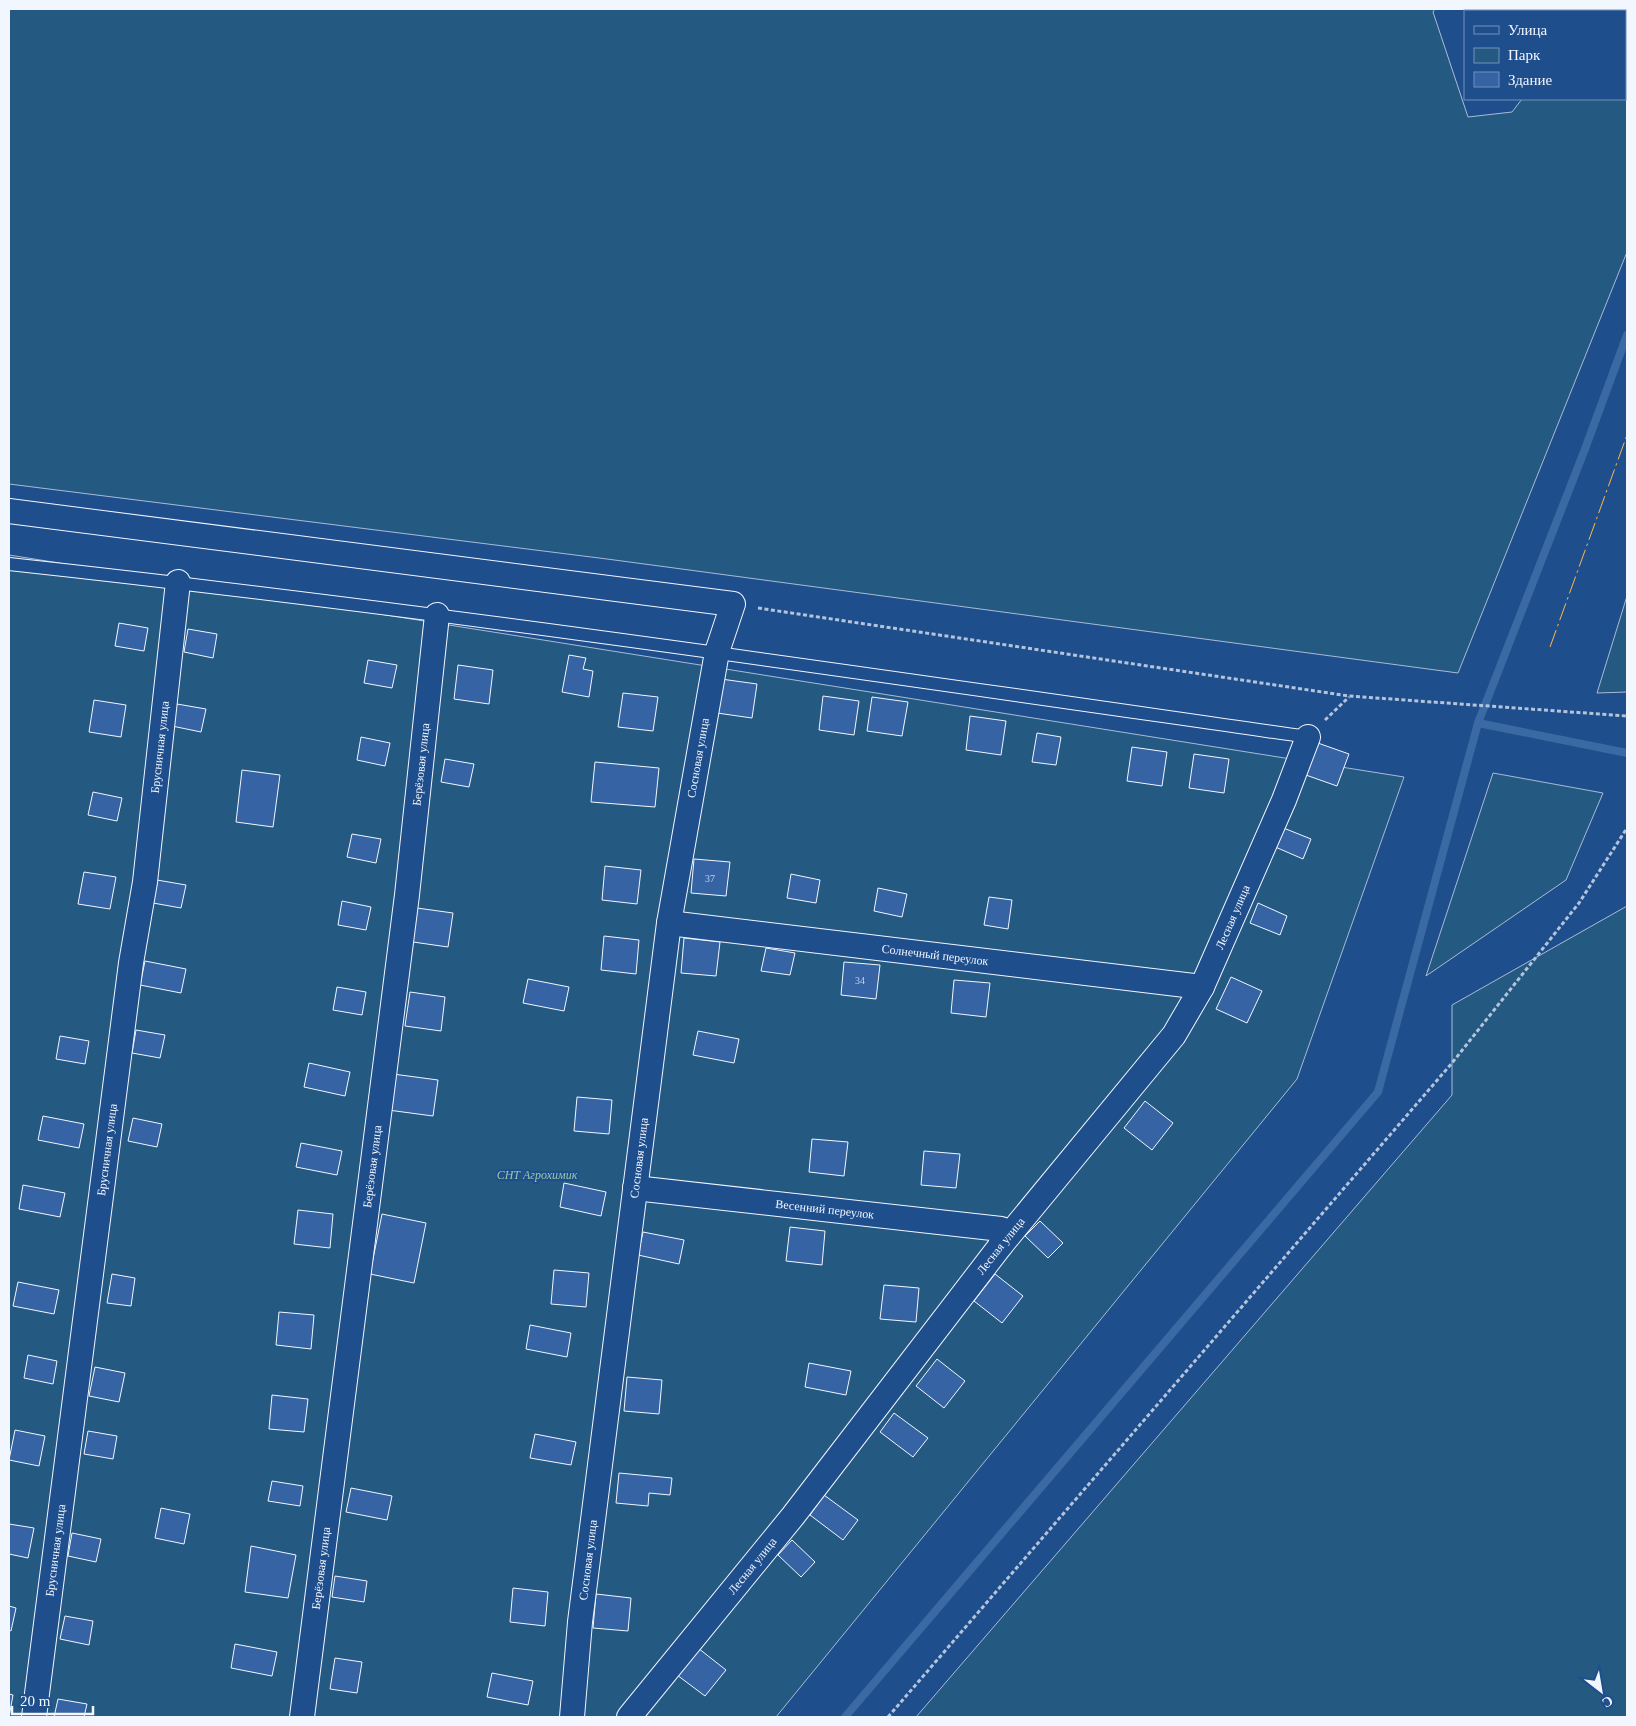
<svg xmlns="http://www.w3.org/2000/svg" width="1636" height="1726" font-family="Georgia,serif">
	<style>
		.green { fill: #245a82; stroke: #a8bbd7 }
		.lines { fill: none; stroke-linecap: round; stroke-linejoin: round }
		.stream { stroke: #3b69a3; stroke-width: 8 }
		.building { fill: #3563a3; stroke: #f2f6ff }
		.lane-casing { stroke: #f2f6ff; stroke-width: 14 }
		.street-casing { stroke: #f2f6ff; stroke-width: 26 }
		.path { stroke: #b3c4dc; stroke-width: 3; stroke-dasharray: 4 2.5; stroke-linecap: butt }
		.lane { stroke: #1f4e8c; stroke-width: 12 }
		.street { stroke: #1f4e8c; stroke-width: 24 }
		.power { stroke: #ffb74d; stroke-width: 1; stroke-dasharray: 18 4 2.5 4; stroke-linecap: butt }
		.labels { text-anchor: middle; stroke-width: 4; stroke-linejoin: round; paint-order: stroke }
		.number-label { font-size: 10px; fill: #c3d1e8 }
		.street-label { font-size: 12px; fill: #f2f6ff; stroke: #1f4e8c }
		.park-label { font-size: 12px; font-style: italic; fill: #97c8a6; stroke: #1f4e8c }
	</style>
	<rect width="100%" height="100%" fill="#1f4e8c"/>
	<g class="green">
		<path d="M 9,9 L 1435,9 L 1433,12 L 1468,117 L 1512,112 L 1522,99 L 1625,99 L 1625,11 L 1622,11 L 1627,9 L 1627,252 L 1458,673 L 607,559 L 9,484 Z"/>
		<path d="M 9,555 L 1404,777 L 1297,1079 L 776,1717 L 9,1717 Z"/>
		<path d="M 1627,596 L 1627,692 L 1597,693 Z"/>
		<path d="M 1493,773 L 1603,793 L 1566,880 L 1426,976 Z"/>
		<path d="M 1627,906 L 1627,1717 L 916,1717 L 1452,1095 L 1452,1005 Z"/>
	</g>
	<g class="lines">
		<g class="stream">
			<path d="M 1478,723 L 1627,753"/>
			<path d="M 845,1717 L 1378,1092 L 1478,723 L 1585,449 L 1627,335"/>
		</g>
	</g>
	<g class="building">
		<path d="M 119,623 L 148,628 L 144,651 L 115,646 Z"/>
		<path d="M 188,629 L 217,634 L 213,658 L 184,652 Z"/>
		<path d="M 569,655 L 586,658 L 583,669 L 593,671 L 589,697 L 562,692 Z"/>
		<path d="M 368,660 L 397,665 L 392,688 L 364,683 Z"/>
		<path d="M 458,665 L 493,670 L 489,704 L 454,699 Z"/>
		<path d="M 721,679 L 757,684 L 752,718 L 717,713 Z"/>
		<path d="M 623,693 L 658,697 L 653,731 L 618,727 Z"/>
		<path d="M 823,696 L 859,701 L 854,735 L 819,730 Z"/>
		<path d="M 872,697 L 908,702 L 902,736 L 867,731 Z"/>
		<path d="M 94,700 L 126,705 L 121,737 L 89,732 Z"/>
		<path d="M 177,704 L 206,709 L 201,732 L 172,726 Z"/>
		<path d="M 970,716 L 1006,721 L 1001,755 L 966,750 Z"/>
		<path d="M 1037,733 L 1061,737 L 1056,765 L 1032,762 Z"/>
		<path d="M 361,737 L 390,743 L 385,766 L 357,760 Z"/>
		<path d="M 1315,742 L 1349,754 L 1337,786 L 1303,774 Z"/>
		<path d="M 1132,747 L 1167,752 L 1162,786 L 1127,781 Z"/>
		<path d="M 1194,754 L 1229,759 L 1224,793 L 1189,788 Z"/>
		<path d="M 445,759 L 474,764 L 469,787 L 441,782 Z"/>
		<path d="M 595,762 L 659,768 L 655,807 L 591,802 Z"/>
		<path d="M 242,770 L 280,775 L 273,827 L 236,822 Z"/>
		<path d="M 93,792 L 122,798 L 117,821 L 88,815 Z"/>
		<path d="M 1281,827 L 1311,839 L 1303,859 L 1273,846 Z"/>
		<path d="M 352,834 L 381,839 L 376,863 L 347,857 Z"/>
		<path d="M 694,859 L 730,862 L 726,896 L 691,893 Z"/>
		<path d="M 605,866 L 641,870 L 637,904 L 602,900 Z"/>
		<path d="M 84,872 L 116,877 L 110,909 L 78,904 Z"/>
		<path d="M 791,874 L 820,880 L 816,903 L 787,898 Z"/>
		<path d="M 157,880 L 186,885 L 181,908 L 153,903 Z"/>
		<path d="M 878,888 L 907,894 L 902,917 L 874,911 Z"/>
		<path d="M 989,897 L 1012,900 L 1008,929 L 984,925 Z"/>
		<path d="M 342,901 L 371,907 L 366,930 L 338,925 Z"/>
		<path d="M 1258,903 L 1287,916 L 1280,935 L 1250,923 Z"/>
		<path d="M 417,908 L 453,913 L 448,947 L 413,942 Z"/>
		<path d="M 604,936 L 639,940 L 636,974 L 601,970 Z"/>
		<path d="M 684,938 L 720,942 L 716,976 L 681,973 Z"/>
		<path d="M 766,948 L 795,953 L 790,975 L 761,971 Z"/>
		<path d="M 145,961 L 186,969 L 181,993 L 140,985 Z"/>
		<path d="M 844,962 L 880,965 L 876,999 L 841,995 Z"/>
		<path d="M 1231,977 L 1262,991 L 1247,1023 L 1216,1009 Z"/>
		<path d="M 528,979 L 569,987 L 564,1011 L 523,1003 Z"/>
		<path d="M 954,980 L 990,983 L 986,1017 L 951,1013 Z"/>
		<path d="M 337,987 L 366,992 L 362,1015 L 333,1010 Z"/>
		<path d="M 410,992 L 445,997 L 441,1031 L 405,1026 Z"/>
		<path d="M 136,1030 L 165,1035 L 160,1058 L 132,1053 Z"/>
		<path d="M 698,1031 L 739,1039 L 734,1063 L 693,1055 Z"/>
		<path d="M 60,1036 L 89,1041 L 85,1064 L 56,1059 Z"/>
		<path d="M 309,1063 L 350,1072 L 345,1096 L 304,1087 Z"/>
		<path d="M 393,1074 L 438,1080 L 433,1116 L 388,1110 Z"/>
		<path d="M 577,1097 L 612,1100 L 609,1134 L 574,1131 Z"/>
		<path d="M 1145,1101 L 1173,1123 L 1152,1150 L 1124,1128 Z"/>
		<path d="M 43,1116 L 84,1124 L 79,1148 L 38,1140 Z"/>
		<path d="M 133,1118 L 162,1124 L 157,1147 L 128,1141 Z"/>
		<path d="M 812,1139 L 848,1142 L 844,1176 L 809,1172 Z"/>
		<path d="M 301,1143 L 342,1151 L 337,1175 L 296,1167 Z"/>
		<path d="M 924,1151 L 960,1154 L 956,1188 L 921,1185 Z"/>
		<path d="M 564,1183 L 606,1192 L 601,1216 L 560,1207 Z"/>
		<path d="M 23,1185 L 65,1193 L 60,1217 L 19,1209 Z"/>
		<path d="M 298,1210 L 333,1214 L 330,1248 L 294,1244 Z"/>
		<path d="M 382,1214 L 426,1223 L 414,1283 L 370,1274 Z"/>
		<path d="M 1040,1221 L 1063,1243 L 1048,1258 L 1025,1236 Z"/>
		<path d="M 790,1227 L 825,1231 L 822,1265 L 786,1261 Z"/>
		<path d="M 643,1232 L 684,1240 L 679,1264 L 638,1255 Z"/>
		<path d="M 554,1270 L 589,1273 L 586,1307 L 551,1304 Z"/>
		<path d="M 112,1274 L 135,1278 L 131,1306 L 107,1303 Z"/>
		<path d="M 995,1274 L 1023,1296 L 1002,1323 L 974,1301 Z"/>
		<path d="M 18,1282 L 59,1290 L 54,1314 L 13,1306 Z"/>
		<path d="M 884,1285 L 919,1288 L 916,1322 L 880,1319 Z"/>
		<path d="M 279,1312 L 314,1315 L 311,1349 L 276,1345 Z"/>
		<path d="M 530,1325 L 571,1333 L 567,1357 L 526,1349 Z"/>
		<path d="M 28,1355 L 57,1361 L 53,1384 L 24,1378 Z"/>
		<path d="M 937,1359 L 965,1381 L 944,1408 L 916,1386 Z"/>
		<path d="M 809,1363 L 851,1371 L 846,1395 L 805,1387 Z"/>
		<path d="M 95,1367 L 125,1373 L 119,1402 L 89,1396 Z"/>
		<path d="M 627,1377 L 662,1380 L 659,1414 L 624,1411 Z"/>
		<path d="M 272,1395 L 308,1399 L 304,1432 L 269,1429 Z"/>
		<path d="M 894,1413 L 928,1438 L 913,1457 L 880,1432 Z"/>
		<path d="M 15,1430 L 45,1436 L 39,1466 L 9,1460 Z"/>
		<path d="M 88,1431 L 117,1436 L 113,1459 L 84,1454 Z"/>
		<path d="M 535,1434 L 576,1442 L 571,1465 L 530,1458 Z"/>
		<path d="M 619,1473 L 672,1478 L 670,1495 L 649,1493 L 648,1506 L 616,1503 Z"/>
		<path d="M 272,1481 L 303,1486 L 300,1506 L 268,1501 Z"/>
		<path d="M 351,1488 L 392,1496 L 387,1520 L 346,1512 Z"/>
		<path d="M 824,1495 L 858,1520 L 843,1540 L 810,1515 Z"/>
		<path d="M 161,1508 L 190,1514 L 184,1544 L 155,1538 Z"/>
		<path d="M 9,1524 L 34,1528 L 28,1558 L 9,1554 Z"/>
		<path d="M 72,1533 L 101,1539 L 96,1562 L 68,1556 Z"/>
		<path d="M 792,1540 L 815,1562 L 801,1577 L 778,1555 Z"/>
		<path d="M 251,1546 L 296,1555 L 288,1598 L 245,1592 Z"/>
		<path d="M 335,1576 L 367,1581 L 364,1602 L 332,1597 Z"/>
		<path d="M 513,1588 L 548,1592 L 545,1626 L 510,1622 Z"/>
		<path d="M 596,1594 L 631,1598 L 628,1631 L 593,1628 Z"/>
		<path d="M 9,1606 L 16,1608 L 11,1631 L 9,1630 Z"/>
		<path d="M 65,1616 L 93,1621 L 89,1645 L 60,1639 Z"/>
		<path d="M 235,1644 L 277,1652 L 272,1676 L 231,1668 Z"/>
		<path d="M 698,1648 L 726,1670 L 705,1696 L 677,1675 Z"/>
		<path d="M 335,1658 L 362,1662 L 357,1693 L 330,1689 Z"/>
		<path d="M 492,1673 L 533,1681 L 528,1705 L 487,1697 Z"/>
		<path d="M 9,1694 L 13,1695 L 9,1717 Z"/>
		<path d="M 58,1699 L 87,1704 L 84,1717 L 54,1717 Z"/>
	</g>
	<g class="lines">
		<g class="lane-casing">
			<path id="lane" d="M 9,564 C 443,611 875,675 1308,737"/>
		</g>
		<g class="street-casing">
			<g id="street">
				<path d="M 9,511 L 733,604 L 717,652 L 669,923 L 580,1622 L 572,1717"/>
				<path id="s1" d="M 669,923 L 1202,987"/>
				<path id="s2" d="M 635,1188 L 1001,1229 L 1001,1245"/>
				<path id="s3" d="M 34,1717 L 131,963 L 145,882 L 178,582"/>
				<path id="s4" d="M 302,1717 L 407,895 L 437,615"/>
				<path id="s5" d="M 629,1717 L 793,1516 L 1001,1245 L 1174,1035 L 1202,987 L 1284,800 L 1308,737"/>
			</g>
		</g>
		<g class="path">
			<path d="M 758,608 L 1349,696 L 1627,716"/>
			<path d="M 1325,720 L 1349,697"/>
			<path d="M 888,1717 L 1452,1063 L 1579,903 L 1627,828"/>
		</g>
		<use href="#lane" class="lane"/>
		<use href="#street" class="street"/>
		<path class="power" d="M 1550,647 L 1627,435"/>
	</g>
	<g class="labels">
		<g class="number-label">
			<text x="710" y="882">37</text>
			<text x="860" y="984">34</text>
		</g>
		<g class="street-label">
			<text dy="4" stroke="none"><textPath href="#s3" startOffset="978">Брусничная улица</textPath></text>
			<text transform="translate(698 758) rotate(-80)" y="4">Сосновая улица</text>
			<text dy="4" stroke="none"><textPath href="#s4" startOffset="960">Берёзовая улица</textPath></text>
			<text dy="4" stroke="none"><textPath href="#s5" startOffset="1005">Лесная улица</textPath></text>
			<text dy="4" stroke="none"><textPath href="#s1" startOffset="268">Солнечный переулок</textPath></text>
			<text dy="4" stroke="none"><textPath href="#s3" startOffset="572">Брусничная улица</textPath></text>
			<text transform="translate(639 1158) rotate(-83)" y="4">Сосновая улица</text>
			<text dy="4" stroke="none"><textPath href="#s4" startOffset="555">Берёзовая улица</textPath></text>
			<text dy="4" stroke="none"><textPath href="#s2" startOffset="191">Весенний переулок</textPath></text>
			<text dy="4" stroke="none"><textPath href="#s5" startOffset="600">Лесная улица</textPath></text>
			<text dy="4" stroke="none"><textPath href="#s3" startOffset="168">Брусничная улица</textPath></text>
			<text transform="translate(588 1560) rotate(-83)" y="4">Сосновая улица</text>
			<text dy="4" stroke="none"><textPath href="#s5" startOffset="195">Лесная улица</textPath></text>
			<text dy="4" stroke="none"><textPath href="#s4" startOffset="150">Берёзовая улица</textPath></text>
		</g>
		<g class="park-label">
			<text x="537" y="1179">СНТ Агрохимик</text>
		</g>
	</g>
	<rect width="1636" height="1726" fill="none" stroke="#f2f6ff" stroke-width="20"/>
	<rect x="1464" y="10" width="162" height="90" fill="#1f4e8c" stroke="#7391ba"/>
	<rect x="1474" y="26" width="25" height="8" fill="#1f4e8c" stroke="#7391ba"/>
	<text x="1508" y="35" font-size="15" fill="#f2f6ff">Улица</text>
	<rect x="1474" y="48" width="25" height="15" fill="#245a82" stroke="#7391ba"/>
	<text x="1508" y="60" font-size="15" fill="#f2f6ff">Парк</text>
	<rect x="1474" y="72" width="25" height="15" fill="#3563a3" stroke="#7391ba"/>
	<text x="1508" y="85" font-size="15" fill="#f2f6ff">Здание</text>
	<g transform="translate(1601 1691) rotate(149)" stroke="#1f4e8c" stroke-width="4" paint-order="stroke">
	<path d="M0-4L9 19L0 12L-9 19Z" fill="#f2f6ff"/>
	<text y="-8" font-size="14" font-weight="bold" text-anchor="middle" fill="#f2f6ff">С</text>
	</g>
	<path d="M12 1706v8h81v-8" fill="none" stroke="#f2f6ff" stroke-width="2.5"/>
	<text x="20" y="1706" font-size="15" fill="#f2f6ff" stroke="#1f4e8c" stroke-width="4" paint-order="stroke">20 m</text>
</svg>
